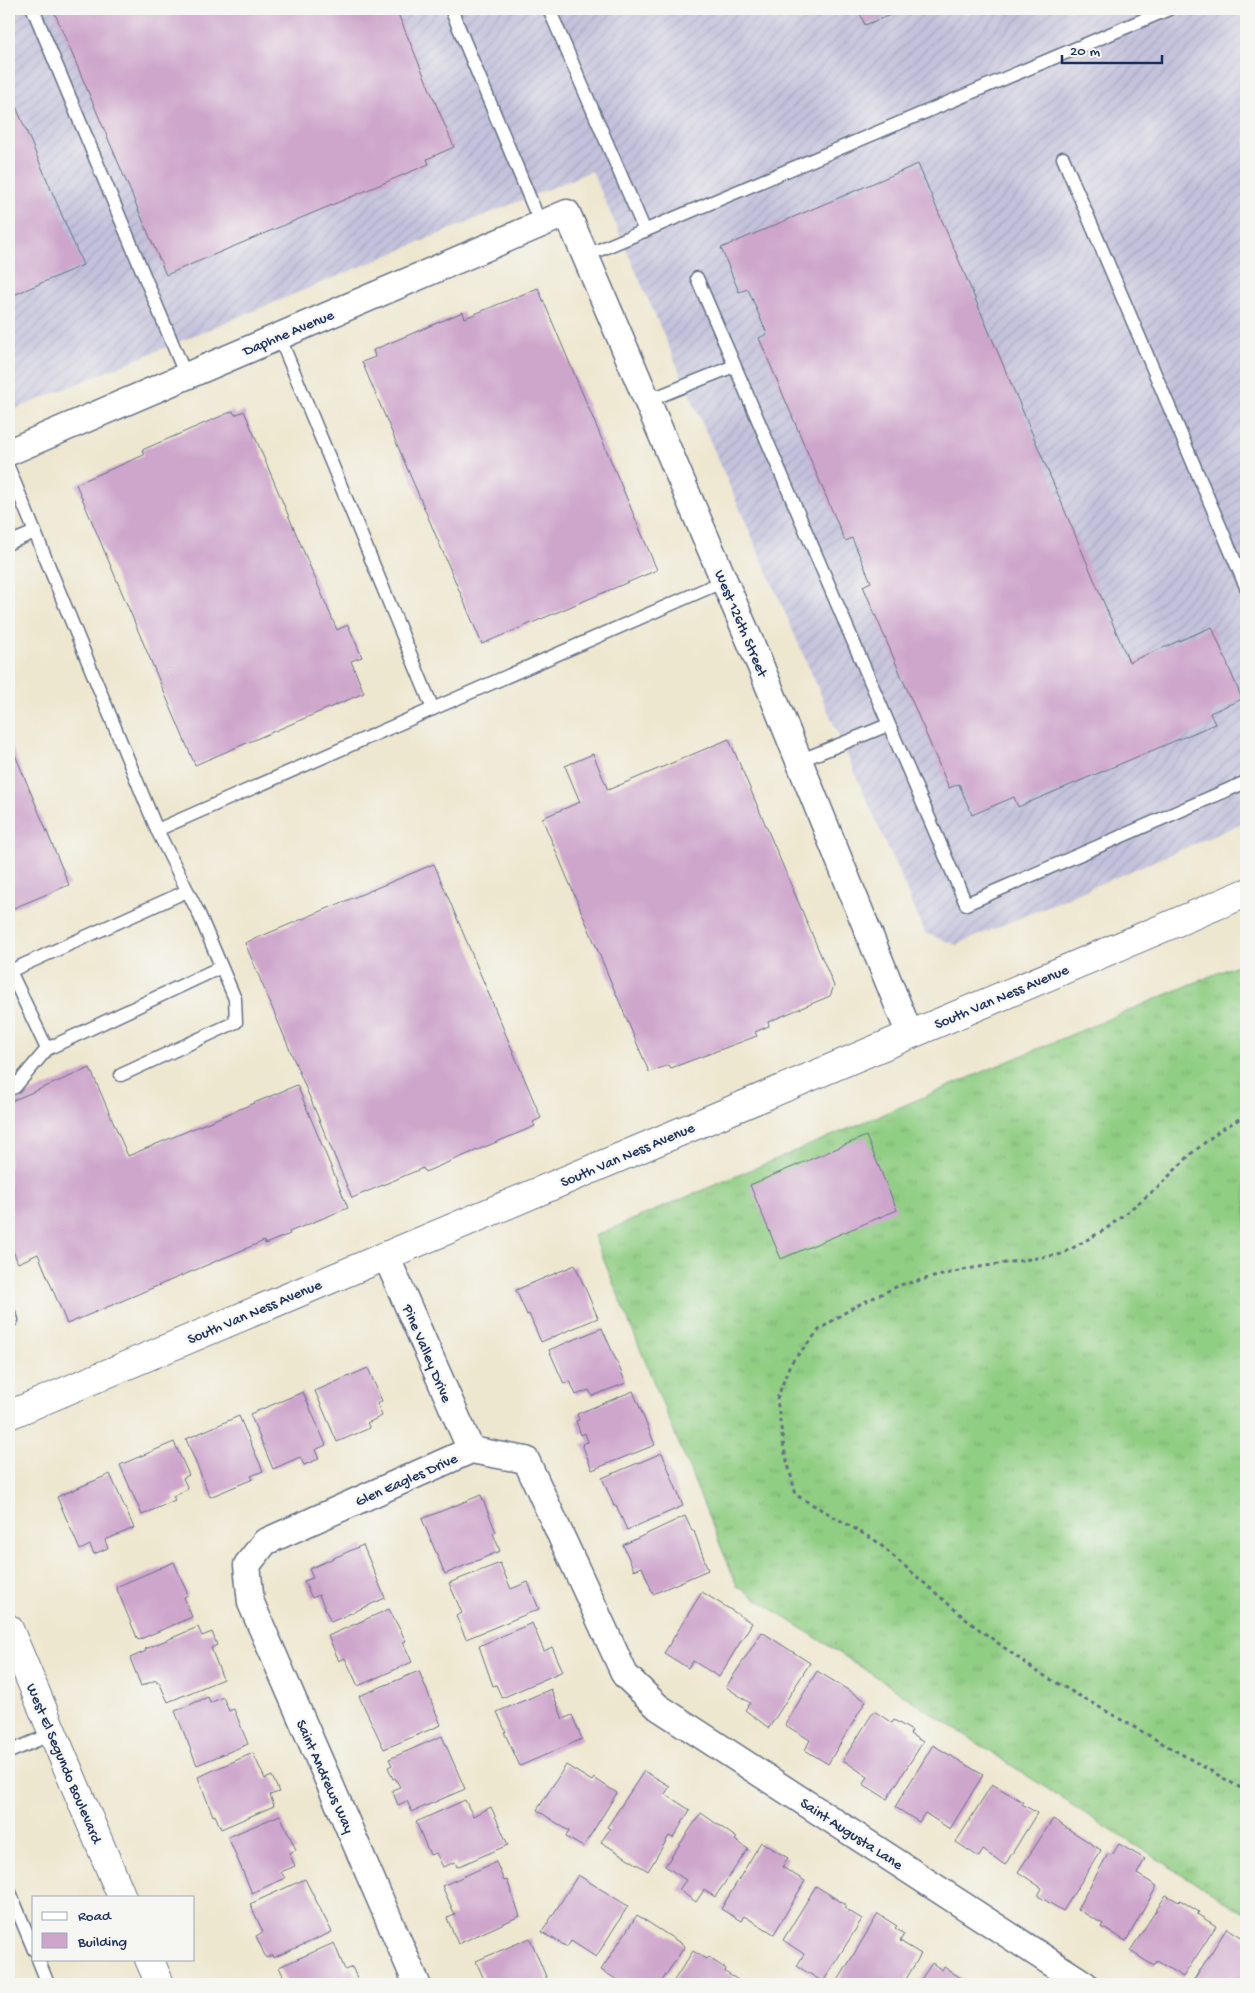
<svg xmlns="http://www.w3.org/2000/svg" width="1255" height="1993" font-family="'Gochi Hand',sans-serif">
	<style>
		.industrial { fill: url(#industrial-furrows) }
		.grass { fill: url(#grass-tufts); stroke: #567e70 }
		.building { fill: #cea6cc }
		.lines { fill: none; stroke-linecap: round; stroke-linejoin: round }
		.service-casing { stroke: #656f86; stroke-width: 15 }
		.minor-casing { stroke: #656f86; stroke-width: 29 }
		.secondary-casing { stroke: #656f86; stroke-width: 30 }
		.primary-casing { stroke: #656f86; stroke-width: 30 }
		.path { stroke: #656f86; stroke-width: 3; stroke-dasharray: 4 4; stroke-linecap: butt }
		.service { stroke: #fff; stroke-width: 12 }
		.minor { stroke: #fff; stroke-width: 26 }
		.secondary { stroke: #fff; stroke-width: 28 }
		.primary { stroke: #fff; stroke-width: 28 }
		.labels { text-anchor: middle; stroke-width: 4.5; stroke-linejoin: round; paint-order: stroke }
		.street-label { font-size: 15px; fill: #1b2f5e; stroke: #f6f6f2 }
	</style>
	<defs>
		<pattern id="industrial-furrows" width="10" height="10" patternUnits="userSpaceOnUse" patternTransform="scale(1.25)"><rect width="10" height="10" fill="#c3c1db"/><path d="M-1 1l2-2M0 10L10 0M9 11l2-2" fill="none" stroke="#a7a6be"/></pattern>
		<pattern id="grass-tufts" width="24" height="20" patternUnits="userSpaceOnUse" patternTransform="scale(1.25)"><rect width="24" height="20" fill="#90ce83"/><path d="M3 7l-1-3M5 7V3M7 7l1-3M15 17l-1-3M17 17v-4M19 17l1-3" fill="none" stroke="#7cb174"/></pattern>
	</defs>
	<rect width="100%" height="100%" fill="#f6f6f2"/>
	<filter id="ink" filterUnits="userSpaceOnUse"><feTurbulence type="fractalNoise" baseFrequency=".02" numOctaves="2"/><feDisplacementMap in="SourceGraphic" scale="10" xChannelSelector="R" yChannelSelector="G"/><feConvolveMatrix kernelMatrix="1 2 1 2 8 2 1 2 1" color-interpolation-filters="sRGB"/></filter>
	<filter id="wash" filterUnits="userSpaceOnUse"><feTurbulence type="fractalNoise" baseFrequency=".0096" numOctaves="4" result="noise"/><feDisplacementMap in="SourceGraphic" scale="20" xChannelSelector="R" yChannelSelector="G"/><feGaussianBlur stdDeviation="1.12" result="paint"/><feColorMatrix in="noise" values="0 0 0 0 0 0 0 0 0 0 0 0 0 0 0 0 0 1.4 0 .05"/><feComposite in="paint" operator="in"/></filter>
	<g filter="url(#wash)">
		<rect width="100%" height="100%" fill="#eee7cf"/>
		<path class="industrial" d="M 9,9 L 1246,9 L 1246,822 L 956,945 L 925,933 L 592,171 L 9,412 Z"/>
		<path class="grass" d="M 1246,961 L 1246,1914 L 1101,1824 L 737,1586 L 594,1236 Z"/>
		<g id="blocks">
			<g class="building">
				<path d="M 53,9 L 396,9 L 454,147 L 427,159 L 429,164 L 166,275 Z"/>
				<path d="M 858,9 L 905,9 L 865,25 Z"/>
				<path d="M 9,90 L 83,265 L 9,297 Z"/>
				<path d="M 918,164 L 1129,662 L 1212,627 L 1242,699 L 1210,713 L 1215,724 L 1018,807 L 1014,797 L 972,815 L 959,784 L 949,788 L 863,586 L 871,582 L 852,538 L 845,541 L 759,338 L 767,334 L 748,289 L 739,292 L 721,248 Z"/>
				<path d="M 538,288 L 657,570 L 482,644 L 362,362 L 375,357 L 373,350 L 463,312 L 465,318 Z"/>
				<path d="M 233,411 L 235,415 L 244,411 L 337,630 L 348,625 L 362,657 L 351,661 L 364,693 L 195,765 L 76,484 L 144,455 L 142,450 Z"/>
				<path d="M 729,739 L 834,986 L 830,996 L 768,1022 L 769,1026 L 755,1032 L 757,1036 L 671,1068 L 669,1065 L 649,1072 L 542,818 L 580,802 L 565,766 L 593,754 L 608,790 Z"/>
				<path d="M 9,740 L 69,885 L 9,910 Z"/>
				<path d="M 434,864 L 541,1118 L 533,1122 L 535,1126 L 425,1172 L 423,1168 L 352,1198 L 245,943 Z"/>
				<path d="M 90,1068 L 128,1156 L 297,1085 L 348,1208 L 289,1232 L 290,1234 L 265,1244 L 264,1241 L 67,1324 L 38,1254 L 18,1263 L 10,1244 L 9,1245 L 9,1102 Z"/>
				<path d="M 866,1136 L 897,1210 L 781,1259 L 750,1185 Z"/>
				<path d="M 575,1265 L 598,1318 L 541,1342 L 529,1314 L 527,1315 L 516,1290 Z"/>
				<path d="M 602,1328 L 626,1383 L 592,1396 L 589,1390 L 576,1395 L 570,1381 L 564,1384 L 549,1350 Z"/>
				<path d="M 368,1368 L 382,1401 L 377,1403 L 382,1416 L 367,1423 L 370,1428 L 337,1442 L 315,1391 Z"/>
				<path d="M 633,1391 L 655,1445 L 592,1470 L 582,1444 L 588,1442 L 585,1433 L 581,1435 L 576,1421 L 579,1420 L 577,1414 Z"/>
				<path d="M 303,1392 L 326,1445 L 315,1450 L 319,1459 L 304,1465 L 300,1457 L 273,1469 L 250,1414 Z"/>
				<path d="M 239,1416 L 263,1471 L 251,1476 L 253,1479 L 210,1497 L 186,1439 Z"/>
				<path d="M 174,1442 L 189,1475 L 183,1478 L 188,1489 L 173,1496 L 175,1500 L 142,1515 L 120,1465 Z"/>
				<path d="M 662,1453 L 683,1506 L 627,1530 L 616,1505 L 614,1506 L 602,1478 Z"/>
				<path d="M 110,1474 L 134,1528 L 105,1540 L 108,1548 L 94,1554 L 90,1545 L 80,1550 L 57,1497 Z"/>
				<path d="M 481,1495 L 496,1532 L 493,1533 L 500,1551 L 445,1574 L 422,1519 Z"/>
				<path d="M 685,1516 L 692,1531 L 694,1531 L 708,1570 L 653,1594 L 642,1567 L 634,1570 L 623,1545 Z"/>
				<path d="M 363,1545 L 385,1598 L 331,1622 L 319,1595 L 312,1598 L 304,1581 L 313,1578 L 309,1569 Z"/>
				<path d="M 174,1562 L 188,1595 L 184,1597 L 192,1617 L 138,1640 L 116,1587 Z"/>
				<path d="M 500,1563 L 511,1589 L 528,1582 L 539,1609 L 466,1639 L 456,1616 L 462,1613 L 449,1583 Z"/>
				<path d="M 702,1592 L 752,1623 L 719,1677 L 693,1661 L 688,1668 L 664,1653 Z"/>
				<path d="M 389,1609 L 406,1641 L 403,1642 L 412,1662 L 358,1686 L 345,1658 L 339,1661 L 328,1636 Z"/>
				<path d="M 532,1623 L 544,1651 L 552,1647 L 563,1671 L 502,1698 L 496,1685 L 493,1686 L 479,1646 Z"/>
				<path d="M 198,1627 L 202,1636 L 212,1632 L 217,1645 L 211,1648 L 223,1679 L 168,1702 L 159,1682 L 157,1683 L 156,1680 L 141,1686 L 130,1658 L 146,1651 L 145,1649 Z"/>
				<path d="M 762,1632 L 810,1663 L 769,1728 L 745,1710 L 750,1703 L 726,1687 Z"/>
				<path d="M 419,1671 L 441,1725 L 384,1749 L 359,1696 Z"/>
				<path d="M 817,1671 L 866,1701 L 828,1764 L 805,1750 L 810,1740 L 785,1725 Z"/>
				<path d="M 551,1689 L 563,1719 L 572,1715 L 582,1739 L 520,1766 L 504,1732 L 506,1732 L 497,1712 Z"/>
				<path d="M 208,1697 L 210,1703 L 223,1697 L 229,1711 L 234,1709 L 248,1744 L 197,1765 L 175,1711 Z"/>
				<path d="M 874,1711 L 892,1723 L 894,1720 L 912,1731 L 910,1734 L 923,1742 L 887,1799 L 863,1784 L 868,1777 L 843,1760 Z"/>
				<path d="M 442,1736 L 465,1789 L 412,1812 L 407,1801 L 398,1805 L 392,1790 L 400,1787 L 395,1778 L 393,1779 L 388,1767 L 392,1765 L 389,1759 Z"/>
				<path d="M 933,1745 L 983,1775 L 950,1829 L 925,1813 L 919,1822 L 895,1807 Z"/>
				<path d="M 253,1753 L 265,1779 L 272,1776 L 279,1792 L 270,1795 L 274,1806 L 221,1829 L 215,1815 L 213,1816 L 198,1777 Z"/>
				<path d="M 566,1765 L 592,1781 L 594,1778 L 617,1793 L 583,1847 L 566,1837 L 569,1831 L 537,1810 Z"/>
				<path d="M 644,1771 L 670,1786 L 665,1794 L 690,1810 L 673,1838 L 669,1836 L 648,1871 L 601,1842 L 610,1829 L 607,1827 Z"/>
				<path d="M 992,1784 L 1023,1802 L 1022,1804 L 1037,1813 L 1005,1865 L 983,1850 L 979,1857 L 956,1842 Z"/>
				<path d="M 465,1800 L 473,1816 L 491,1807 L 508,1845 L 457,1867 L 455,1862 L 443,1867 L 436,1853 L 430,1855 L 416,1822 Z"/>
				<path d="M 701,1813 L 737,1838 L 735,1840 L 748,1849 L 715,1897 L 704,1890 L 696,1902 L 679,1890 L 686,1880 L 665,1866 Z"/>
				<path d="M 280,1815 L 296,1850 L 289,1853 L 295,1866 L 281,1872 L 285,1878 L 252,1893 L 228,1837 Z"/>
				<path d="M 1053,1819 L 1101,1850 L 1063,1911 L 1038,1896 L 1042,1888 L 1018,1872 Z"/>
				<path d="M 761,1842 L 788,1858 L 782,1867 L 805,1881 L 774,1934 L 744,1916 L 741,1921 L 721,1909 Z"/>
				<path d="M 1119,1844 L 1145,1859 L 1137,1874 L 1157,1886 L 1126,1941 L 1101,1927 L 1103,1924 L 1077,1909 L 1108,1854 L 1112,1855 Z"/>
				<path d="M 496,1862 L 504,1881 L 507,1880 L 520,1916 L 458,1944 L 447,1918 L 455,1915 L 442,1886 Z"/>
				<path d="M 578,1875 L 628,1906 L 596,1957 L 571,1941 L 567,1947 L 542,1932 Z"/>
				<path d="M 305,1879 L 332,1932 L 273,1958 L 272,1955 L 266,1958 L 256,1936 L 263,1932 L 250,1904 Z"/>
				<path d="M 816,1886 L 846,1905 L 844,1908 L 862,1919 L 823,1982 L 797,1966 L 804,1954 L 783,1940 Z"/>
				<path d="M 1166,1895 L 1179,1902 L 1180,1900 L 1199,1912 L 1197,1914 L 1216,1926 L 1183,1977 L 1157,1961 L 1154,1966 L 1130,1951 Z"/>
				<path d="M 878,1914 L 897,1926 L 895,1928 L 904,1934 L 900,1941 L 921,1954 L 903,1984 L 836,1984 Z"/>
				<path d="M 637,1915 L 685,1946 L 660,1984 L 631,1984 L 628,1983 L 624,1984 L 601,1970 Z"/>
				<path d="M 1227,1928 L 1246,1940 L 1246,1984 L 1191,1984 Z"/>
				<path d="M 530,1938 L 549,1984 L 486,1984 L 476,1961 Z"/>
				<path d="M 334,1943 L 345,1970 L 352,1967 L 359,1982 L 354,1984 L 287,1984 L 279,1967 Z"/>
				<path d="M 693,1951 L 706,1959 L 708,1957 L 726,1969 L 725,1972 L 743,1983 L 742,1984 L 675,1984 L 673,1982 Z"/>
				<path d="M 932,1963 L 942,1970 L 944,1967 L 964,1980 L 965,1978 L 974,1984 L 918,1984 Z"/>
			</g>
		</g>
	</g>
	<g filter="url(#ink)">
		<use href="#blocks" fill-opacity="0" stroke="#656f86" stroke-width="1"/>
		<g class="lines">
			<g class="service-casing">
				<g id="service">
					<path d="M 33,9 L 186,376"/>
					<path d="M 451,9 L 541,225"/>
					<path d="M 549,9 L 645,231"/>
					<path d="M 1063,158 L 1246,587"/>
					<path d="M 585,256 L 1169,9"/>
					<path d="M 697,278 L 966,904 L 1246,782"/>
					<path d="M 279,336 L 433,709"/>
					<path d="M 647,401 L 734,366"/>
					<path d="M 9,469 L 157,830 L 199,914 L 235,999 L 236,1022 L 121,1075"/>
					<path d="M 9,543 L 35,532"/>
					<path d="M 799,761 L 888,725"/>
					<path d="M 157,830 L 724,581"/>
					<path d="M 47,1049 L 10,971 L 187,891"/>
					<path d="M 9,1089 L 15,1087 L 47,1049 L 221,967"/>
					<path d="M 9,1313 L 12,1320"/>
					<path d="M 9,1752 L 52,1734"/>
					<path d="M 9,1890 L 34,1950"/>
					<path d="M 38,1959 L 48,1984"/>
				</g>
			</g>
			<g class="minor-casing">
				<g id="minor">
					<path d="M 9,452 L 567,213 L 761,667 L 910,1035"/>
					<path d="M 386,1256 L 471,1450"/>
					<path d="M 417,1984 L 251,1603 L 247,1565 L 265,1542 L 471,1450 L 526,1460 L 625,1675 L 658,1707 L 1084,1984"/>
				</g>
			</g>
			<g class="secondary-casing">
				<path id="secondary" d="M 9,1415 L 1246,893"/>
			</g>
			<g class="primary-casing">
				<g id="primary">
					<path d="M 9,1629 L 122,1897"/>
					<path d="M 149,1959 L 160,1984"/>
				</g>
			</g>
			<path class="path" d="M 1246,1115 L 1219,1131 L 1192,1153 L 1158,1187 L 1106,1229 L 1062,1254 L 967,1269 L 900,1285 L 852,1308 L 820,1329 L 790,1364 L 777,1399 L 784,1449 L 796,1495 L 876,1541 L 968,1621 L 1036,1671 L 1246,1791"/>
			<use href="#service" class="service"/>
			<use href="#minor" class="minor"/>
			<use href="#secondary" class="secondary"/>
			<use href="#primary" class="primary"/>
		</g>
	</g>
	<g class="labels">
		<g class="street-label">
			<text transform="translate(288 332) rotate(-23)" y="5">Daphne Avenue</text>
			<text transform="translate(742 623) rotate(67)" y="5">West 126th Street</text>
			<text transform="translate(1001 996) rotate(-23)" y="5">South Van Ness Avenue</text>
			<text transform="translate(627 1154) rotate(-23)" y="5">South Van Ness Avenue</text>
			<text transform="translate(254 1311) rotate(-23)" y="5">South Van Ness Avenue</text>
			<text transform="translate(428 1353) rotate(67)" y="5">Pine Valley Drive</text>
			<text transform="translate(406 1479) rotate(-24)" y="5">Glen Eagles Drive</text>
			<text transform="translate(65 1763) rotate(67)" y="5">West El Segundo Boulevard</text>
			<text transform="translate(326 1776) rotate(66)" y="5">Saint Andrews Way</text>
			<text transform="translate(852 1833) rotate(33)" y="5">Saint Augusta Lane</text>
		</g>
	</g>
	<rect width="1255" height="1993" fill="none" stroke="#f6f6f2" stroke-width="30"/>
	<rect x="32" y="1896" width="162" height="65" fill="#f6f6f2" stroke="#9ea6b7"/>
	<rect x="42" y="1912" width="25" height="8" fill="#ffffff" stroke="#9ea6b7"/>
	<text x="78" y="1920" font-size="15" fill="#1b2f5e">Road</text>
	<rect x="42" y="1933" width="25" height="15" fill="#cea6cc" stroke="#9ea6b7"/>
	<text x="78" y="1946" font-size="15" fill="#1b2f5e">Building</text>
	<path d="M1062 55v8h100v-8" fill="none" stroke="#1b2f5e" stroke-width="2.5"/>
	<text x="1070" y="55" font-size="15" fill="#1b2f5e" stroke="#f6f6f2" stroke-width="4" paint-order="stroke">20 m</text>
</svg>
